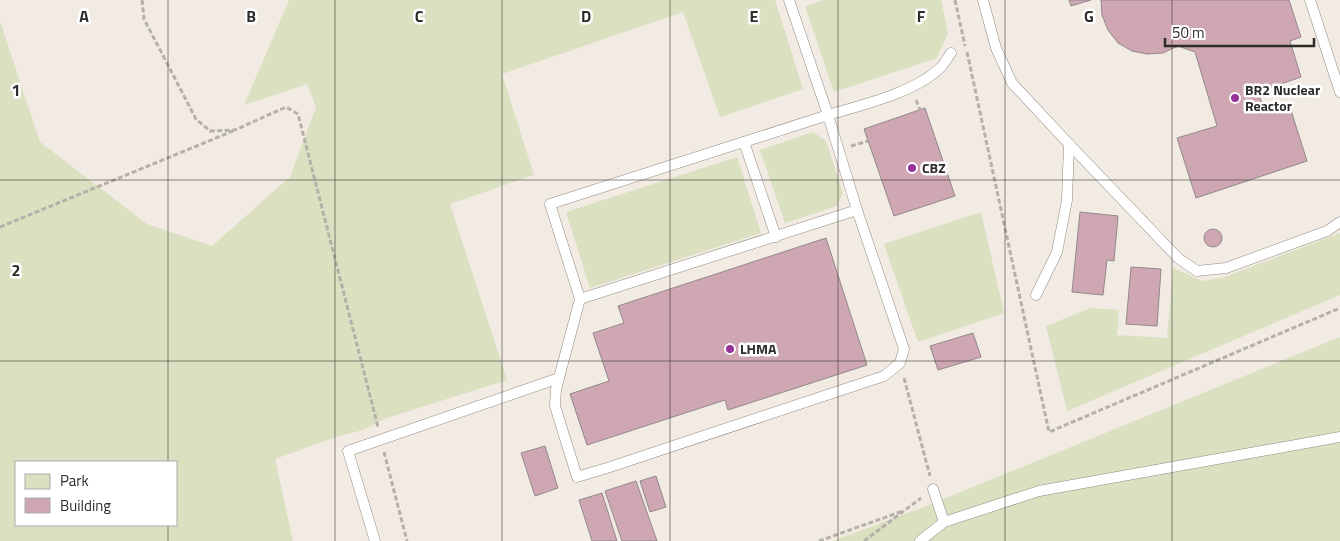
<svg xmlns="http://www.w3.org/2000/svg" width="1340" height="541" font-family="'Titillium Web',sans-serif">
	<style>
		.green { fill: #dae0c0; fill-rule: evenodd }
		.building { fill: #cea7b2; stroke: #93888b }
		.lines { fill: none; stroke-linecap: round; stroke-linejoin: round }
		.service-casing { stroke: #918a83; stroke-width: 11 }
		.path { stroke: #b5b0a9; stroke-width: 3; stroke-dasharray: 5 2.5; stroke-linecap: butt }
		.service { stroke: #fff; stroke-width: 10 }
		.grid { fill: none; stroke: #2f2d2a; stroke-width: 1; stroke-opacity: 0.55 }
		.poi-dot { fill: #983399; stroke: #fff; stroke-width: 2 }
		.labels { text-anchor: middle; stroke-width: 5; stroke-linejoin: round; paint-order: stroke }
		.poi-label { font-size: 14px; font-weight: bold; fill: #2f2d2a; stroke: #fff; text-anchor: start }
		.grid-label { font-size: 16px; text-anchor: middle; font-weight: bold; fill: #2f2d2a; stroke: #fff; stroke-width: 5; stroke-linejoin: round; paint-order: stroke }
	</style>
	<rect width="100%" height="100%" fill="#f2ebe3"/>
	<g class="green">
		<path d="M 289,0 L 775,0 L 803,89 L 720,117 L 683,12 L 502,74 L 534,175 L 450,204 L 507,380 L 387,418 L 363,430 L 336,437 L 275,459 L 293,541 L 0,541 L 0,21 L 40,142 L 147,224 L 212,246 L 290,177 L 316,107 L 307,84 L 244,105 ZM 16,462 L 176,462 L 176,525 L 16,525 Z"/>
		<path d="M 823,0 L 941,0 L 948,33 L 937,58 L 834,92 L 805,6 Z"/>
		<path d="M 813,132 L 826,141 L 843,193 L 837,206 L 785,223 L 760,150 Z"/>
		<path d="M 737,157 L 761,233 L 590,288 L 566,212 Z"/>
		<path d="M 981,212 L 1004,313 L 918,342 L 884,244 Z"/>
		<path d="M 1340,233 L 1340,295 L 1067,411 L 1046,326 L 1091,308 L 1119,310 L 1117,335 L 1167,338 L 1173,268 L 1202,281 L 1225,277 Z"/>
		<path d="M 1340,337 L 1340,541 L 832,541 L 924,507 Z"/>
	</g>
	<g class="building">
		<path d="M 1069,0 L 1091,0 L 1071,6 Z"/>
		<path d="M 1101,0 L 1289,0 L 1301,37 L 1290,41 L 1301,77 L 1258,92 L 1265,112 L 1289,104 L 1307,161 L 1196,198 L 1177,138 L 1217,126 L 1195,52 L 1178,46 L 1163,53 L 1147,54 L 1132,51 L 1118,43 L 1108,30 L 1102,15 Z"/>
		<path d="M 925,108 L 955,196 L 894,216 L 864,129 Z"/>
		<path d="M 1080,212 L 1118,216 L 1114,261 L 1107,260 L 1103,295 L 1072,292 Z"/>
		<circle cx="1213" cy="238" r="9"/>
		<path d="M 826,238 L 867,365 L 728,410 L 725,400 L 587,445 L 570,394 L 609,381 L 593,333 L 624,323 L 618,306 Z"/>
		<path d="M 1131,267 L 1161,269 L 1157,326 L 1126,324 Z"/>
		<path d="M 973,333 L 981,357 L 938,370 L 930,346 Z"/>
		<path d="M 545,446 L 558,488 L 535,496 L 521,453 Z"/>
		<path d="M 656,476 L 666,507 L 650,512 L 640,481 Z"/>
		<path d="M 636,481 L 657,541 L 622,541 L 605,491 Z"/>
		<path d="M 602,493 L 617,541 L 592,541 L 579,500 Z"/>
	</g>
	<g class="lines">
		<g class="service-casing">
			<g id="service">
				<path d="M 789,0 L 828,115 L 857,210 L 580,299 L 550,204 L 828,115 C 862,105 913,93 939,69 C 944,65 947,58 951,53"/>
				<path d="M 983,0 L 996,48 L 1012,83 L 1069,144 L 1067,200 L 1057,252 L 1036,295"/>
				<path d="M 1310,0 L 1340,92"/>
				<path d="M 744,142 L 776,237"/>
				<path d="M 1069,144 L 1178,258 L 1197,271 L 1226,268 L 1327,231 L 1340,222"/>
				<path d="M 580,299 L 556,389 L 555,406 L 577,477 L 610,467 L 884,376 L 900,363 L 904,349 L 857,210"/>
				<path d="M 933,489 L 944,522"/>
				<path d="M 375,541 L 348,451 L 559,378"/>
				<path d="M 920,541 L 944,522 L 1039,491 L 1340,437"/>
			</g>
		</g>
		<g class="path">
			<path d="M 142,0 L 144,19 L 196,119 L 210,131 L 235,130 L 286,107 L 298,114 L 378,427"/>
			<path d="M 955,0 L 965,46"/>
			<path d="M 967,52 L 1049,432 L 1340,308"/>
			<path d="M 916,100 L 920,110"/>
			<path d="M 851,146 L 868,141"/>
			<path d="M 0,227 L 233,131"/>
			<path d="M 904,378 L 930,476"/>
			<path d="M 384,452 L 407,541"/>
			<path d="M 819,541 L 903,511"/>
			<path d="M 864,541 L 921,498"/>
		</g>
		<use href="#service" class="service"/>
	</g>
	<path class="grid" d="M 168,0 L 168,462M 335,0 L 335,541M 502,0 L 502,541M 670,0 L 670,541M 838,0 L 838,541M 1005,0 L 1005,541M 1172,0 L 1172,541M 0,180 L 1340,180M 0,361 L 1340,361M 168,525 L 168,541"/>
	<g class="poi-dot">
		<circle cx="1235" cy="98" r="5"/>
		<circle cx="912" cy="168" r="5"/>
		<circle cx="730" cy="349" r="5"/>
	</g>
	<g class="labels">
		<g class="poi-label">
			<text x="1245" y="95">BR2 Nuclear<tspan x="1245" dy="16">Reactor</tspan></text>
			<text x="922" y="173">CBZ</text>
			<text x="740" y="354">LHMA</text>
		</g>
	</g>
	<g class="grid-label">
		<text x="84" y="22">A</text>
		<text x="251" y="22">B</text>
		<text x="419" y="22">C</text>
		<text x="586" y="22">D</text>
		<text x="754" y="22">E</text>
		<text x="921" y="22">F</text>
		<text x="1089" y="22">G</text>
		<text x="16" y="96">1</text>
		<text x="16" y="276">2</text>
	</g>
	<rect x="15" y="461" width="162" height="65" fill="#ffffff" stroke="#acabaa"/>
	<rect x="25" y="474" width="25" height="15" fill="#dae0c0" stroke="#acabaa"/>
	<text x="60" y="486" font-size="15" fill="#2f2d2a">Park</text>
	<rect x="25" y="498" width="25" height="15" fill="#cea7b2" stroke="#acabaa"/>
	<text x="60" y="511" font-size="15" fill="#2f2d2a">Building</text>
	<path d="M1165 38v8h149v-8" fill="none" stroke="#2f2d2a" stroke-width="2.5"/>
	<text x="1172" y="38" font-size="15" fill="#2f2d2a" stroke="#ffffff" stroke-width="4" paint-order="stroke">50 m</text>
</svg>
